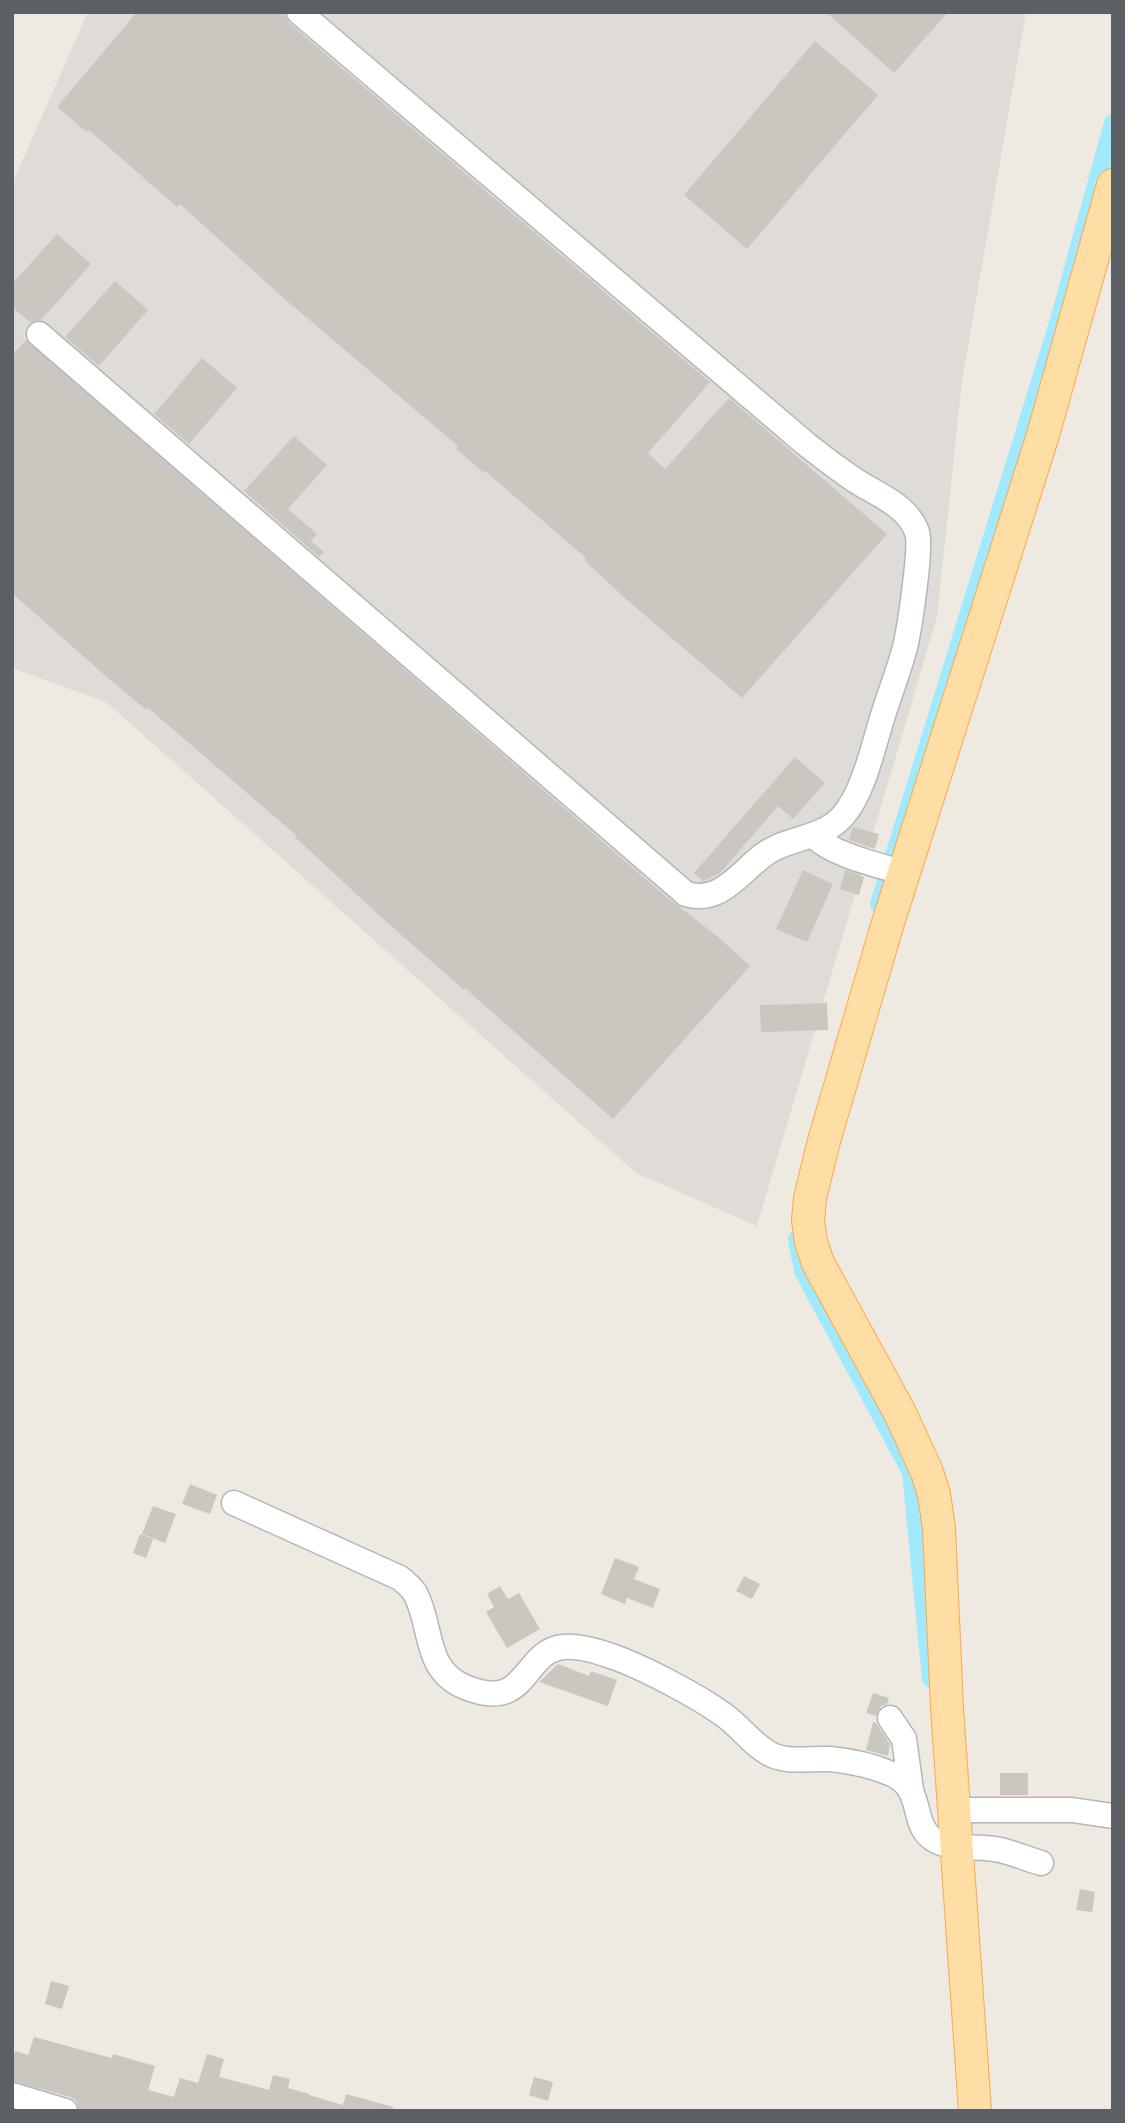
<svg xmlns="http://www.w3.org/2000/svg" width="1125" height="2123" font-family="'Exo 2',sans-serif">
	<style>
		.industrial { fill: #dfdbd6 }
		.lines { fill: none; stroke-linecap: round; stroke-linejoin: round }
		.canal { stroke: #a0e9ff; stroke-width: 18 }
		.building { fill: #cbc6c0 }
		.minor-casing { stroke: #b2b7ba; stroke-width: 27 }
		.major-casing { stroke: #ffa749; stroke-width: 34 }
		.minor { stroke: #fff; stroke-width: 24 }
		.major { stroke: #ffdea5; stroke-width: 32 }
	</style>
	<rect width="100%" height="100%" fill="#eee9e1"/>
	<path class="industrial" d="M 88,12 L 1026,12 L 962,381 L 937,617 L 757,1226 L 636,1173 L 106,702 L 12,668 L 12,184 Z"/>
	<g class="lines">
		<g class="canal">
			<path d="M 879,904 L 1059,320 L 1113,123"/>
			<path d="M 797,1239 L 803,1271 L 911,1472 L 931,1679"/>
		</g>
	</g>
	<g class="building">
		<path d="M 137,12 L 283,12 L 289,23 L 710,382 L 648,453 L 665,469 L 729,398 L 887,534 L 742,698 L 627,600 L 584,560 L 586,558 L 485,471 L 484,473 L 456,449 L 458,446 L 280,295 L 180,204 L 177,207 L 89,130 L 87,132 L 57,107 Z"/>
		<path d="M 826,12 L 948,12 L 894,73 Z"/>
		<path d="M 815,41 L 878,95 L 747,249 L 684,195 Z"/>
		<path d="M 57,234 L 91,264 L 42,319 L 30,322 L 12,307 L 12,284 Z"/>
		<path d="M 115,281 L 148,310 L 99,366 L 65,337 Z"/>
		<path d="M 26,340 L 664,895 L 717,936 L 750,966 L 613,1119 L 465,988 L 464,990 L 381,917 L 295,837 L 296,835 L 147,707 L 145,709 L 100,671 L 12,593 L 12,355 Z"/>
		<path d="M 202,358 L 237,388 L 189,444 L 154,414 Z"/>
		<path d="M 294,436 L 327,465 L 288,509 L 317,534 L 311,541 L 324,552 L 319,557 L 244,491 Z"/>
		<path d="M 795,757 L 825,783 L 793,819 L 778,806 L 720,873 L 703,881 L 694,873 Z"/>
		<path d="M 853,827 L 879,834 L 875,849 L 849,840 Z"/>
		<path d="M 803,870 L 833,884 L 807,942 L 776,929 Z"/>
		<path d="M 845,870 L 864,877 L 859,895 L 840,889 Z"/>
		<path d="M 827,1003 L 828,1030 L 761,1032 L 760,1005 Z"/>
		<path d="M 190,1484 L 217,1495 L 210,1514 L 182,1504 Z"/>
		<path d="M 153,1506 L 176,1514 L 165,1543 L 142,1534 Z"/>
		<path d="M 140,1534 L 153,1539 L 146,1558 L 133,1553 Z"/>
		<path d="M 615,1558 L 639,1567 L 634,1579 L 660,1589 L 653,1608 L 627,1598 L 625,1604 L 601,1594 Z"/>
		<path d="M 744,1576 L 760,1584 L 752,1599 L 736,1591 Z"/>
		<path d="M 500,1586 L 508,1599 L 519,1593 L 540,1629 L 507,1648 L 486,1612 L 494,1607 L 487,1594 Z"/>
		<path d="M 558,1664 L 589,1676 L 591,1671 L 617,1680 L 608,1706 L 539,1682 Z"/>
		<path d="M 873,1693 L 889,1698 L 887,1704 L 881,1706 L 876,1716 L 866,1713 Z"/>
		<path d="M 873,1722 L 876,1723 L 890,1744 L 888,1756 L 866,1750 Z"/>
		<rect x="1000" y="1773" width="28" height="22"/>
		<path d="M 1080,1889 L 1095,1892 L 1092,1912 L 1076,1910 Z"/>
		<path d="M 51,1981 L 69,1986 L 62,2009 L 45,2004 Z"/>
		<path d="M 34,2037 L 112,2058 L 113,2054 L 155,2066 L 148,2090 L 174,2097 L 180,2078 L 198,2083 L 207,2054 L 224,2059 L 219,2077 L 269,2090 L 273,2075 L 290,2079 L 288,2088 L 309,2094 L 309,2095 L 343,2105 L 346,2094 L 393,2107 L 392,2111 L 79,2111 L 76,2101 L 70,2097 L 12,2081 L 12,2062 L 15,2051 L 28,2055 Z"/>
		<path d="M 534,2077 L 553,2082 L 548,2101 L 529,2095 Z"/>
	</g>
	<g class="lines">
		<g class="minor-casing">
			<g id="minor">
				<path d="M 39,334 L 686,894 C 719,904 738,875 762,856 C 786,837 821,840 842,817 C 865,792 874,741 885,709 C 892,687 901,665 906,643 C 910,624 922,546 917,532 C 907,504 875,494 853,479 C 837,468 821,456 806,444 L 299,12"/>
				<path d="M 813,835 C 832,855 878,865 905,873"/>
				<path d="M 234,1503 L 400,1578 C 405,1582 411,1587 415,1593 C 433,1626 423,1670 465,1687 C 529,1714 522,1650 564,1647 C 577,1646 593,1650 605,1654 C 638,1664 696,1695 724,1715 C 741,1727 753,1746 772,1755 C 790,1763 811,1758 830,1759 C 851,1761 873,1766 892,1774 C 925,1789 910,1824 933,1839 C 951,1851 979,1845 1000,1850 C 1014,1853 1027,1859 1041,1863"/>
				<path d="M 890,1718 L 904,1739 L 911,1789"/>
				<path d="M 955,1810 L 1072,1810 L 1113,1816"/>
				<path d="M 12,2095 L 65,2111"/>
			</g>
		</g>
		<g class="major-casing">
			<path id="major" d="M 975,2111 L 947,1708 L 939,1528 L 934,1494 L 927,1472 L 900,1413 L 818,1263 L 811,1242 L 808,1220 L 810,1198 L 824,1141 L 887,926 L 1043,435 L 1113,185"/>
		</g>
		<use href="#minor" class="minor"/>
		<use href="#major" class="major"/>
	</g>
	<rect width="1125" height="2123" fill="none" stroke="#5a6064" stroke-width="28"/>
</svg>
